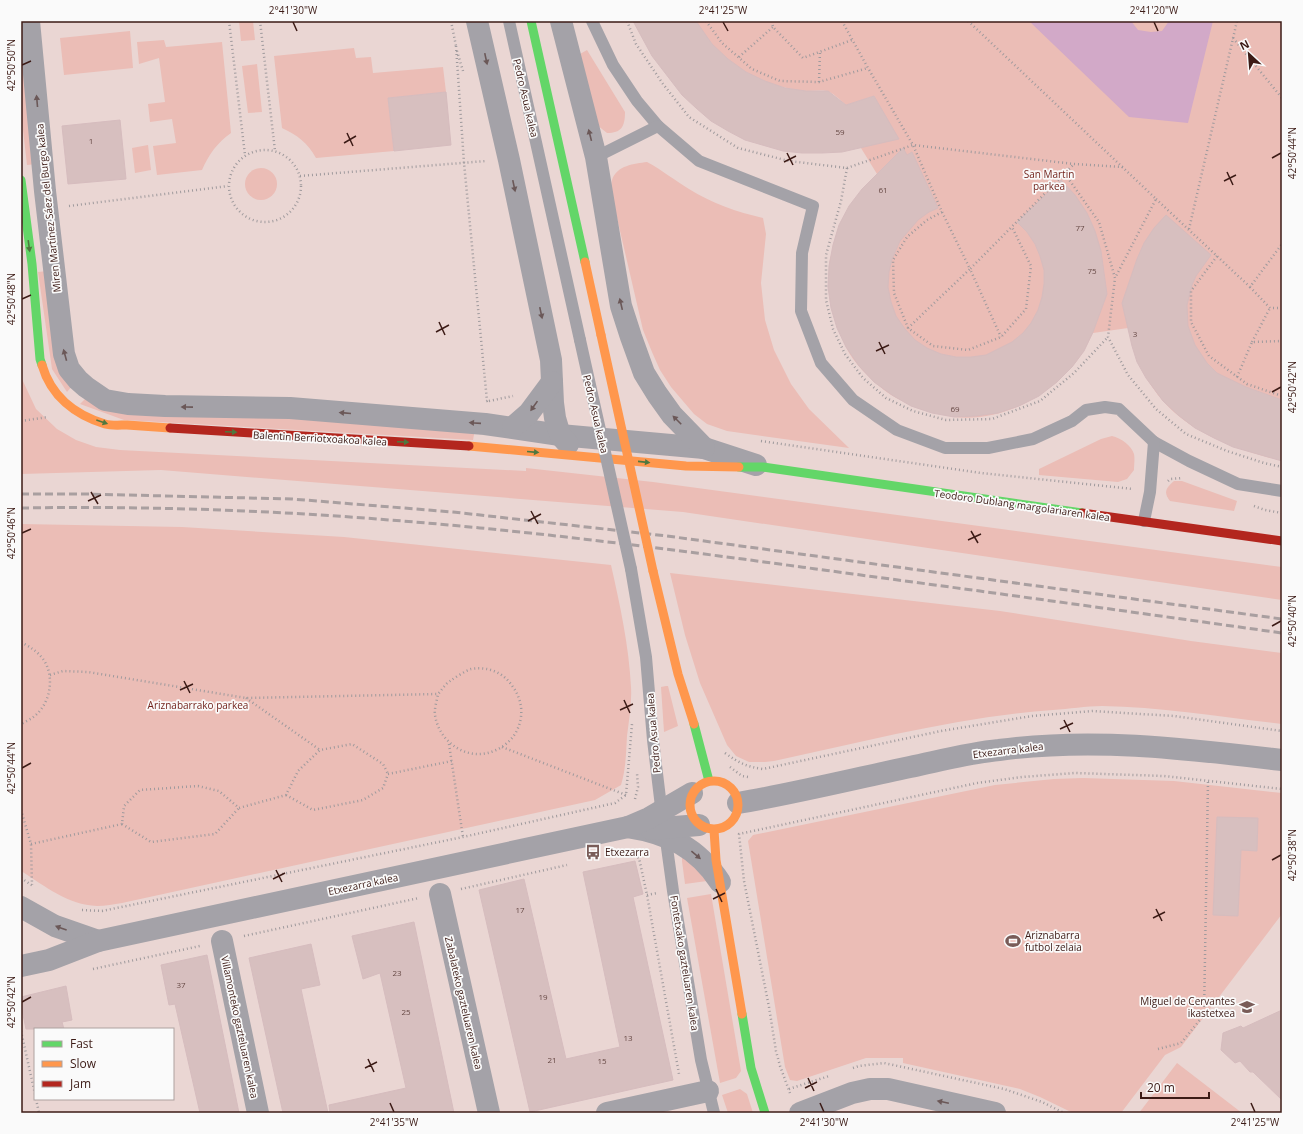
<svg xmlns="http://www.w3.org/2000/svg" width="1303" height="1134" font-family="'Open Sans',sans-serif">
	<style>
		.green { fill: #ebbdb6 }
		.water { fill: #d2a9c8 }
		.building { fill: #d7bfbf; stroke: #d6bcbe }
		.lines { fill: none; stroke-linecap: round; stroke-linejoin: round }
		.path { stroke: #9f9a9d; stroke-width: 2.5; stroke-dasharray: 1 3; stroke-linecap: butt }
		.lane { stroke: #a4a2a8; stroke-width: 12 }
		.street { stroke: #a4a2a8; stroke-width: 22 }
		.fast { stroke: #63d668; stroke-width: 9 }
		.slow { stroke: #ff974d; stroke-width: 9 }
		.jam { stroke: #b3261e; stroke-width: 9 }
		.rail { stroke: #a99fa0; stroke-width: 3; stroke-dasharray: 8 4; stroke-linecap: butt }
		.lane-bridge { stroke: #a4a2a8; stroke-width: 12 }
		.slow-bridge { stroke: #ff974d; stroke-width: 9 }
		.oneway { fill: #6b5858 }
		.oneway2 { fill: #50783f }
		.ticks { fill: none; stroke: #3c1b16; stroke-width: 1.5 }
		.labels { text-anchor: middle; stroke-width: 3.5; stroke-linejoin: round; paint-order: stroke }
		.number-label { font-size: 8px; fill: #664844 }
		.street-label { font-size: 10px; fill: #3c1b16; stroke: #fafafa }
		.park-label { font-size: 10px; fill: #6f1e17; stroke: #fafafa }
		.poi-label { font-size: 10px; fill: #3c1b16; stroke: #fafafa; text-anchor: start }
		.neatline { fill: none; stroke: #3c1b16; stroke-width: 1.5 }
		.ticks-label { font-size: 10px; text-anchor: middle; fill: #3c1b16 }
	</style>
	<rect width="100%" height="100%" fill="#ead6d3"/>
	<g class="green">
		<path d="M 21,21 L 37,164 L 27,165 L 21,112 Z"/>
		<path d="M 239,21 L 253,21 L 255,40 L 241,41 Z"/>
		<path d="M 696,21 L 1282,21 L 1282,461 C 1203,441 1147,413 1128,328 L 1093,333 C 1087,345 1080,358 1071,368 C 1042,400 998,422 954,417 C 947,416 940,413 934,411 C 915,407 900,402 884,390 C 871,379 853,363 846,347 C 842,335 840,315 837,302 C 834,291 830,278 829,267 C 829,262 831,256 832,252 C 837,221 855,196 877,174 L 861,148 L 895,134 L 874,96 L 846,105 C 841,101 833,92 826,91 C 821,90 814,91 808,91 C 801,91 794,89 787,88 C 750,81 714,54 696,21 Z"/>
		<path d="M 130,31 L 133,68 L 64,75 L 60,38 Z"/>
		<path d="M 164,40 L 166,47 L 222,42 L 231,133 C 217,143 209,154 202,170 L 157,175 L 153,146 L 176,143 L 172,119 L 150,122 L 148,104 L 165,102 L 159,58 L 139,64 L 137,42 Z"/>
		<path d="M 354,48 L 356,58 L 371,57 L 373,73 L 443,67 L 446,92 L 388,98 L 394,151 L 316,158 C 308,143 297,135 282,128 L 274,56 Z"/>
		<path d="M 587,50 L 625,112 C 625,127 621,133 607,133 L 597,125 L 580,54 Z"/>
		<path d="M 257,64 L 262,112 L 248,113 L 242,66 Z"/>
		<path d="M 148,145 L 151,170 L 135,173 L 132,148 Z"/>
		<path d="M 647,162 C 662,170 674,180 689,189 C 711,203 737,212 763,218 L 766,234 L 761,283 L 765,320 L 774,350 L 791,384 L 809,409 L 849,448 L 727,431 L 707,424 L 694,414 L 671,387 L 660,370 L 652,352 L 643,330 L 611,192 C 611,189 611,183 612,180 C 617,165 634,164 647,162 Z"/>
		<circle cx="261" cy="184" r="16"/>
		<path d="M 48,271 L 72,386 L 67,392 L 52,369 L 38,272 Z"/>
		<path d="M 21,377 L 36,409 L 57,429 L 76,440 L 96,447 L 120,450 L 526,471 L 526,468 L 653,482 L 1282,567 L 1282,600 L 683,512 L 161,470 L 21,474 Z"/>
		<path d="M 85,399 L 475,429 L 473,440 L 124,420 L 80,404 Z"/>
		<path d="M 1112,436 C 1121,438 1131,445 1134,454 C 1135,459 1134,466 1134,470 L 1127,479 L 1118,482 L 1039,475 L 1039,469 L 1101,439 Z"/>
		<path d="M 1174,481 L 1182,481 L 1237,501 L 1234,511 L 1170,501 C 1163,492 1166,488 1174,481 Z"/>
		<path d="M 21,524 L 182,527 L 344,537 L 611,565 C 620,605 629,646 631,687 C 632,703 629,720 627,736 C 626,752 626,769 621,785 L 595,800 L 122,903 C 114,904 105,906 97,906 C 68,905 45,886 21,871 Z"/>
		<path d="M 670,573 L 1000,611 L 1191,641 L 1282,653 L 1282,724 C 1222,717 1162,707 1102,706 C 1086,706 1069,709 1053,710 C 959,717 867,741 774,761 L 765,762 L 749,762 L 736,756 L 727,745 L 700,683 L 685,635 Z"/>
		<path d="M 666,686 L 668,686 L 678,726 L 664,732 L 661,687 Z"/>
		<path d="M 1083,778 L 1174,781 L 1282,793 L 1282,914 L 1181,1047 L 1165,1055 L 1121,1113 L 1073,1113 L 1040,1097 L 1020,1089 L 903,1063 L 903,1058 L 866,1058 L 797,1081 L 790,1080 L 785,1067 L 748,841 L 753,835 L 995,785 L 1054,779 Z"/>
		<path d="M 684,855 L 707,881 L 685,884 L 682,861 L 682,857 Z"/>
		<path d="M 711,894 L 741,1071 L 736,1078 L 720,1083 L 687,898 Z"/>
		<path d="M 1177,1063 L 1242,1113 L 1139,1113 Z"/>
		<path d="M 740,1089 L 747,1094 L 753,1113 L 728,1113 L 722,1095 Z"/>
	</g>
	<path class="water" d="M 1029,21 L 1131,21 L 1138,30 L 1151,32 L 1162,31 L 1169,21 L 1213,21 L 1188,123 L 1129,117 Z"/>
	<g class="building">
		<path d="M 633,21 L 696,21 L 712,44 L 728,59 L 746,72 L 765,81 L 785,88 L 806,91 L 828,91 L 846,105 L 874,96 L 899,139 L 842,152 L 822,153 L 802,153 L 783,151 L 745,140 L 728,131 L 711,121 L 696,108 L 682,95 L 652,56 Z"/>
		<path d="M 446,92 L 451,145 L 394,151 L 388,98 Z"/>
		<path d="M 120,120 L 126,179 L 68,184 L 62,126 Z"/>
		<path d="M 903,148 L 907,155 L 912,152 L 938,208 L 929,212 L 918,220 L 900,241 L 892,259 L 889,272 L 888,287 L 891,302 L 896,316 L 905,329 L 915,340 L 927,348 L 941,354 L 956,357 L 971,357 L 986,355 L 1012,342 L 1023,333 L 1031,323 L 1038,310 L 1042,297 L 1044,284 L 1044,270 L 1040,256 L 1035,244 L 1027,232 L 1017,222 L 1061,180 L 1075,195 L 1087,213 L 1095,231 L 1101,251 L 1107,294 L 1093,332 L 1084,351 L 1072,367 L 1057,382 L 1039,396 L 1019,406 L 998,413 L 976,416 L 954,417 L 932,413 L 911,406 L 892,395 L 874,382 L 859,366 L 846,347 L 837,328 L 831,308 L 828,287 L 829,266 L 833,245 L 839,225 L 849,206 L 862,189 Z"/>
		<path d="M 1166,215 L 1211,255 L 1196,276 L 1192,285 L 1187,305 L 1188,326 L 1195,345 L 1207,363 L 1217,373 L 1246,387 L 1282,400 L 1282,461 L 1233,447 L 1214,438 L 1195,428 L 1178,415 L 1163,401 L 1146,378 L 1137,362 L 1132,346 L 1122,303 L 1137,259 L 1144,243 L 1154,228 Z"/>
		<path d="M 1217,817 L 1258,818 L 1257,851 L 1241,850 L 1238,916 L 1213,915 Z"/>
		<path d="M 635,861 L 643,894 L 633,897 L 673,1080 L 530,1112 L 479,890 L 524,879 L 566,1059 L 620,1047 L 583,872 Z"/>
		<path d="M 414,922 L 454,1113 L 330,1113 L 329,1105 L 406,1088 L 380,973 L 363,979 L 352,936 Z"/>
		<path d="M 311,944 L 320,985 L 301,989 L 328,1113 L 283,1113 L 249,958 Z"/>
		<path d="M 207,955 L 239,1113 L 200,1113 L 175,1004 L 169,1005 L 161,965 Z"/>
		<path d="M 66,986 L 72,1020 L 62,1022 L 64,1029 L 26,1029 L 21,1005 L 21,997 Z"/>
		<path d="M 1282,1010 L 1282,1100 L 1253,1072 L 1250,1072 L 1240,1061 L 1235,1063 L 1221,1050 L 1223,1033 L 1241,1026 L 1243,1028 Z"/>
	</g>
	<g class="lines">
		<g class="path">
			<path d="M 229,21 L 245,155"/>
			<path d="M 260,21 L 275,151"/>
			<path d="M 451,21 L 456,46 L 457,46"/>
			<path d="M 627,21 L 636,44 L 663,84 L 689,117 L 738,148 L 789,161 L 847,168 L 913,145 L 1074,164 L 1123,167"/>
			<path d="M 706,21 L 722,43 L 752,69 L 780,81 L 819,82 L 868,68"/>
			<path d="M 772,21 L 773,27 L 803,58 L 852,40"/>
			<path d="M 842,21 L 868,68 L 913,145 L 942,212 L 970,269 L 1074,164"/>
			<path d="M 968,21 L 1156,199 L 1115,278"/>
			<path d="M 1233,38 L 1282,98"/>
			<path d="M 456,46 L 464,163 L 487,401 L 485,401"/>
			<path d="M 457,51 L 463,71"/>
			<path d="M 739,57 L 773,27"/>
			<path d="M 819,82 L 820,51"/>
			<circle cx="265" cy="186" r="36"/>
			<path d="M 847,168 L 841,201 L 826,255 L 826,300 L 833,329 L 845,354 L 863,378 L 886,398 L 913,411 L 946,420 L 992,419 L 1040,401 L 1074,373 L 1108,337"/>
			<path d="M 1065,174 L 1099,222 L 1115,278 L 1108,337 L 1128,375 L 1156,409 L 1186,434 L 1227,451 L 1264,463 L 1282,467"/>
			<path d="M 300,176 L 486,161"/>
			<path d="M 1156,199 L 1250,287 L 1282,244"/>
			<path d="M 69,206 L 228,186"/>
			<path d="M 942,212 L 927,220 L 907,237 L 893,260 L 894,293 L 908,328 L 933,346 L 968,350 L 1001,337 L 1026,309 L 1031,266 L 1012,227"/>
			<path d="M 1189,229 L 1237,21"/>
			<path d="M 1217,256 L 1191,291 L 1191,322 L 1209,356 L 1247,384 L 1282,396"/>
			<path d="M 1250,287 L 1270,308 L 1282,308"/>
			<path d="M 908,328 L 970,269 L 1001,337"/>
			<path d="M 1252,342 L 1270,308"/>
			<path d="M 1237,377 L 1252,342 L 1282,341"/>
			<path d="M 489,401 L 513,396"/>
			<path d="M 21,421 L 48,417"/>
			<path d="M 761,441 L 981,473 L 1133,489"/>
			<path d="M 1168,481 L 1170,479 L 1182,478"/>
			<path d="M 1254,506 L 1265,510 L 1282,513"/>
			<path d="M 21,642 C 30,647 37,651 43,659 C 56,677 50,706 32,718 C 29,720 25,722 21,724"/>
			<path d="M 50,675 L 63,671 L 88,672 L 246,698 L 438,694 C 442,690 445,684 450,681 C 456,677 465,671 471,669 C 489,666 504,673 513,687 C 529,709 521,739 496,750 C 469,763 439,743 435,715 C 434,709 437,700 438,694"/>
			<path d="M 246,698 L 320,750"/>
			<path d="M 449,744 L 463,837"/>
			<path d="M 502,747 L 626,795"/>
			<path d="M 725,753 C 739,763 747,767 763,769 L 941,731 L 1032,716 L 1093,711 L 1174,716 L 1282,731"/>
			<path d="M 730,767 L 742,776 L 748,777"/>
			<path d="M 388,774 L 452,761"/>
			<path d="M 286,795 L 313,810 L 363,800 L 383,788 L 388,774"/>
			<path d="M 635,799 L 638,787 L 637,773"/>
			<path d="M 21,810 L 31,844 L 32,885"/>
			<path d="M 122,824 L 151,842 L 215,834 L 239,808"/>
			<path d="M 31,844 L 122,824 L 124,806 L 140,790 L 198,786 L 219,791 L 239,808 L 286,795 L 298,771 L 320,750 L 352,744 L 383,764 L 388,774"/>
			<path d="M 623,853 L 625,852 L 639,858 L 647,895 L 679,1074"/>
			<path d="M 21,878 L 33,886"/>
			<path d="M 461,889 L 567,865"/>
			<path d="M 647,895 L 657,893"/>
			<path d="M 82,910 L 102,911 L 463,837 L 615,803 L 626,795 L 632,724"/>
			<path d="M 244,936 L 419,898"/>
			<path d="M 93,969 L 200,946"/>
			<path d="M 21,1031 L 35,1094"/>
			<path d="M 1158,1049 L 1181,1043 L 1204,1015 L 1208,781"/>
			<path d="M 853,1068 L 859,1066 L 884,1063 L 1004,1089 L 1042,1102 L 1064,1113"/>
			<path d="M 789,1089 L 829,1076"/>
			<path d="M 790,1093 L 780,1066 L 776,1051 L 769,1007 L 744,881 L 739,834 L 977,783 L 1022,777 L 1075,773 L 1164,776 L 1282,789"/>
			<path d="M 36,1099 L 39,1113"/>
		</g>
		<g class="lane">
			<path d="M 509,21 L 580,340"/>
			<path d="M 592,21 L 613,65 L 637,101 L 658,126 L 699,161 L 813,206 L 802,253 L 801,311 L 821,363 L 853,400 L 897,430 L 945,448 L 988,448 L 1033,439 L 1072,421 L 1086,410 L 1105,407 L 1119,409 L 1154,442 L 1189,461 L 1238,484 L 1282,491"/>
			<path d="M 596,157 L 658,126"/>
			<path d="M 1144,521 L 1150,492 L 1154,442"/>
			<path d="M 631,569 L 646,657 L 653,740 L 662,815"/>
			<path d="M 665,833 L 673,891 L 701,1060 L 714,1113"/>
		</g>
		<g class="street">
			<path d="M 29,21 L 45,191 L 64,354 L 69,369 L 78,380 L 86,387 L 105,400 L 128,404 L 165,406 L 290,408 L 485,424 L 560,435 L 704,448 L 756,465"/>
			<path d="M 477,21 L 509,160 L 551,360 L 553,403 L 555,418 L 560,435 L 568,444"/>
			<path d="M 561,21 L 596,157 L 621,306 L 631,337 L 644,373 L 657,394 L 672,415 L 704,448"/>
			<path d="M 513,427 L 529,413 L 552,382"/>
			<path d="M 738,803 C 796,793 853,779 910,767 C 939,761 969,753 999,750 C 1094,737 1188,749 1282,760"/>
			<path d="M 628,827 C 668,833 698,848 720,882"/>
			<path d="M 651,829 L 699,825"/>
			<path d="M 440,894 L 489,1113"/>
			<path d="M 21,907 L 55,926 L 98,941"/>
			<path d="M 222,941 L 258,1113"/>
			<path d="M 21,966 L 49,960 L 98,941 L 628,827 L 649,818 L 692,793"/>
			<path d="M 607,1113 L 708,1091"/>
			<path d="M 800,1113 L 852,1093 L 870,1089 L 888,1089 L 995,1113"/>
		</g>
		<g class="fast">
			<path d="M 531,21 L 585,262"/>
			<path d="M 21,180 L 32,264 L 40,359 L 42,365"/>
			<path d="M 739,467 L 763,467 L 1082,513"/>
			<path d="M 694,724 L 709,781"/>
			<path d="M 742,1014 L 751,1068 L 765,1113"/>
		</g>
		<g class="slow">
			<path d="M 585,262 L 601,335"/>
			<path d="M 42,365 C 51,396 75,415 105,424 C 112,426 120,425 127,425 C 141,426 155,427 170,428"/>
			<path d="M 469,446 L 686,466 L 739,467"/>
			<path d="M 653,571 L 678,674 L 694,724"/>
			<circle cx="714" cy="805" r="24"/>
			<path d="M 714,830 L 716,860 L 742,1014"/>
		</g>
		<g class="jam">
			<path d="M 170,428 L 469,446"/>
			<path d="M 1082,513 L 1282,541"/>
		</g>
		<g class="rail">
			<path d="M 21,494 L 85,494 L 292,499 L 453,512 L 667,536 L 1282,619"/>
			<path d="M 21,508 C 144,506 267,510 390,520 C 545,532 699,553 853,574 C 996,593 1139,613 1282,633"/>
		</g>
		<path class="lane-bridge" d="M 580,340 L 631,569"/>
		<path class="slow-bridge" d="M 601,335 L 653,571"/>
	</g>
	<defs><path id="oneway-solid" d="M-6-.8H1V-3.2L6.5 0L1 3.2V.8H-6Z"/></defs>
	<g class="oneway">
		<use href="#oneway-solid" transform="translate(486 59) rotate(78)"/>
		<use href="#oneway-solid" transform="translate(37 101) rotate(-95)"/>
		<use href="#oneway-solid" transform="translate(590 135) rotate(-104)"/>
		<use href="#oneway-solid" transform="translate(514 186) rotate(78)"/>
		<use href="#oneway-solid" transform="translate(621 304) rotate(-103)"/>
		<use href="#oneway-solid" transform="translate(541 313) rotate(78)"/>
		<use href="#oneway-solid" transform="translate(65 355) rotate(-105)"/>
		<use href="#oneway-solid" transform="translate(534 406) rotate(125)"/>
		<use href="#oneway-solid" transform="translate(187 407) rotate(-179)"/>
		<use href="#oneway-solid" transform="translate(345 413) rotate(-175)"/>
		<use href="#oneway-solid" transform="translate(677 420) rotate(-135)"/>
		<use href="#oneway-solid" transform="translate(475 423) rotate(-176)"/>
		<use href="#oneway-solid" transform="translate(696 855) rotate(40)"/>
		<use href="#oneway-solid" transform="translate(61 928) rotate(-160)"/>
		<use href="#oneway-solid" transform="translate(943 1102) rotate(-168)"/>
	</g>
	<g class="oneway2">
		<use href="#oneway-solid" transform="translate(29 246) rotate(82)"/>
		<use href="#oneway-solid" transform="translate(102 422) rotate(19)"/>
		<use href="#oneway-solid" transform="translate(231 432) rotate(3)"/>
		<use href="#oneway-solid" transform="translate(403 442) rotate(3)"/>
		<use href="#oneway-solid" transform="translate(533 452) rotate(5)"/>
		<use href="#oneway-solid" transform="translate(644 462) rotate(6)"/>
	</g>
	<path class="ticks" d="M 293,22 L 297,31M 723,22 L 728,31M 1154,22 L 1158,31M 22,65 L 31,61M 347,133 L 353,146M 344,143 L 356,136M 787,153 L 793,165M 1272,158 L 1281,153M 784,162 L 796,156M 1227,172 L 1233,185M 1224,181 L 1236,175M 22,299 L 31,295M 439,322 L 445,335M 436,332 L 449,325M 879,342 L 885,354M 876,351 L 889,345M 1272,392 L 1281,387M 91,492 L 98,504M 88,501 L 101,495M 531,511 L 538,524M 528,521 L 541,514M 971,531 L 978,543M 22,533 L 31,529M 968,540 L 981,534M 1272,626 L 1281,621M 184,681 L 190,693M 180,690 L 193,684M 624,700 L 630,713M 620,710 L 633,704M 1064,720 L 1070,732M 1060,729 L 1073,723M 22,768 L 31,763M 1272,860 L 1281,855M 276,870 L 282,882M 273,879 L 285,873M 716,889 L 722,902M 713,899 L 725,893M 1156,909 L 1162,921M 1153,918 L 1165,912M 22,1002 L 31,997M 368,1059 L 374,1072M 365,1068 L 377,1062M 808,1078 L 814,1091M 805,1088 L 817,1082M 390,1103 L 394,1112M 820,1103 L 824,1112M 1251,1103 L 1255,1112"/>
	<defs>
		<g id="bus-bare" transform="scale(1.2)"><path d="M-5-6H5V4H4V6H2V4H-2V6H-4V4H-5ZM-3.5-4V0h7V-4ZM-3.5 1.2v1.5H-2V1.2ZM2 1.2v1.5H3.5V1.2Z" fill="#795c58" stroke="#fafafa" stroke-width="2.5" paint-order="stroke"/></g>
		<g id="stadium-bare" transform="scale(1.2)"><path d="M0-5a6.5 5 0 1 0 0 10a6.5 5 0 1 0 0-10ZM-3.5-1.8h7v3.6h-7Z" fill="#795c58" stroke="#fafafa" stroke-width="2.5" paint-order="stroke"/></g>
		<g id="school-bare" transform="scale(1.2)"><path d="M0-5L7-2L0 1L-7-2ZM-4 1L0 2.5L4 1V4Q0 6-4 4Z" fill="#795c58" stroke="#fafafa" stroke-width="2.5" paint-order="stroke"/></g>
	</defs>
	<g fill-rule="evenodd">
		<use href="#bus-bare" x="593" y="852"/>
		<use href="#stadium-bare" x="1013" y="941"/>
		<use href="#school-bare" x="1247" y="1007"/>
	</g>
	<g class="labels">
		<g class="number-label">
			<text x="840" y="135">59</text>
			<text x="91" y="144">1</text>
			<text x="883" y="193">61</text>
			<text x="1080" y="231">77</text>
			<text x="1092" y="274">75</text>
			<text x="1135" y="337">3</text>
			<text x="955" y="412">69</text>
			<text x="520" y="913">17</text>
			<text x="397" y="976">23</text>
			<text x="181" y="988">37</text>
			<text x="543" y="1000">19</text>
			<text x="406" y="1015">25</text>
			<text x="628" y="1041">13</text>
			<text x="552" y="1063">21</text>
			<text x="602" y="1064">15</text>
		</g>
		<g class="street-label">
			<text transform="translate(526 98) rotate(77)" y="4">Pedro Asua kalea</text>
			<text transform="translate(48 208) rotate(-96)" y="4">Miren Martínez Sáez del Burgo kalea</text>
			<text transform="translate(596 414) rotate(77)" y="4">Pedro Asua kalea</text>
			<text transform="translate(320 438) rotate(3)" y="4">Balentin Berriotxoakoa kalea</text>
			<text transform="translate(1022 505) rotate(8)" y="4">Teodoro Dublang margolariaren kalea</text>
			<text transform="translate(653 733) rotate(-95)" y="4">Pedro Asua kalea</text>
			<text transform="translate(1008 750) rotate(-7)" y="4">Etxezarra kalea</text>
			<text transform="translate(363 884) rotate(-12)" y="4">Etxezarra kalea</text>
			<text transform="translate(685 963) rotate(81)" y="4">Fontetxako gazteluaren kalea</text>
			<text transform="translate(464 1003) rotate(77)" y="4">Zabalateko gazteluaren kalea</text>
			<text transform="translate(240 1027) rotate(78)" y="4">Villamonteko gazteluaren kalea</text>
		</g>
		<g class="park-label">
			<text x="1049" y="178">San Martin<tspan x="1049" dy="12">parkea</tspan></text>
			<text x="198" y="709">Ariznabarrako parkea</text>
		</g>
		<g class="poi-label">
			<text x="605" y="856">Etxezarra</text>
			<text x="1025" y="939">Ariznabarra<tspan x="1025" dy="12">futbol zelaia</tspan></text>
			<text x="1235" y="1005" text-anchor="end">Miguel de Cervantes<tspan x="1235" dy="12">ikastetxea</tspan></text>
		</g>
	</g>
	<rect width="1303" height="1134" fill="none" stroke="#fafafa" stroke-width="44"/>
	<rect x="34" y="1028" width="140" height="72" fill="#fafafa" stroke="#aea19f"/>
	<rect x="42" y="1041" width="20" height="6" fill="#63d668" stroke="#aea19f"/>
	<text x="70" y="1048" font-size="12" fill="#3c1b16">Fast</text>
	<rect x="42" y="1061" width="20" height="6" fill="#ff974d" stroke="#aea19f"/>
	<text x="70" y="1068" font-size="12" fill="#3c1b16">Slow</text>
	<rect x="42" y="1081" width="20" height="6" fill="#b3261e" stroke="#aea19f"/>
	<text x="70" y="1088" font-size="12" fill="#3c1b16">Jam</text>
	<g transform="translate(1249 54) rotate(334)" stroke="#fafafa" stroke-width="3" paint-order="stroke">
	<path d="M0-3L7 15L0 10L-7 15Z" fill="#3c1b16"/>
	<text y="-6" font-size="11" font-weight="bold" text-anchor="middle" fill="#3c1b16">N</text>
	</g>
	<path d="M1141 1092v6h68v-6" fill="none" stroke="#3c1b16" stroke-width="2"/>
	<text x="1147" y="1092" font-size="12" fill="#3c1b16" stroke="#fafafa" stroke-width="3" paint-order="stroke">20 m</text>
	<rect x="22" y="22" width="1259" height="1090" class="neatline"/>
	<g class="ticks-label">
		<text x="293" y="14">2°41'30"W</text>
		<text x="723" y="14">2°41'25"W</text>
		<text x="1154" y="14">2°41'20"W</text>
		<text transform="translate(11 65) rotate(-90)" y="4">42°50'50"N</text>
		<text transform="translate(1292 153) rotate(-90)" y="4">42°50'44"N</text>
		<text transform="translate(11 299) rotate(-90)" y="4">42°50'48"N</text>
		<text transform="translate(1292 387) rotate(-90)" y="4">42°50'42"N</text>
		<text transform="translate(11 533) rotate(-90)" y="4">42°50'46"N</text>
		<text transform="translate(1292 621) rotate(-90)" y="4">42°50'40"N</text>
		<text transform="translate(11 768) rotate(-90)" y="4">42°50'44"N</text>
		<text transform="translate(1292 855) rotate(-90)" y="4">42°50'38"N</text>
		<text transform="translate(11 1002) rotate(-90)" y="4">42°50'42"N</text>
		<text x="394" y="1126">2°41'35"W</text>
		<text x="824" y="1126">2°41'30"W</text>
		<text x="1255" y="1126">2°41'25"W</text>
	</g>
</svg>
